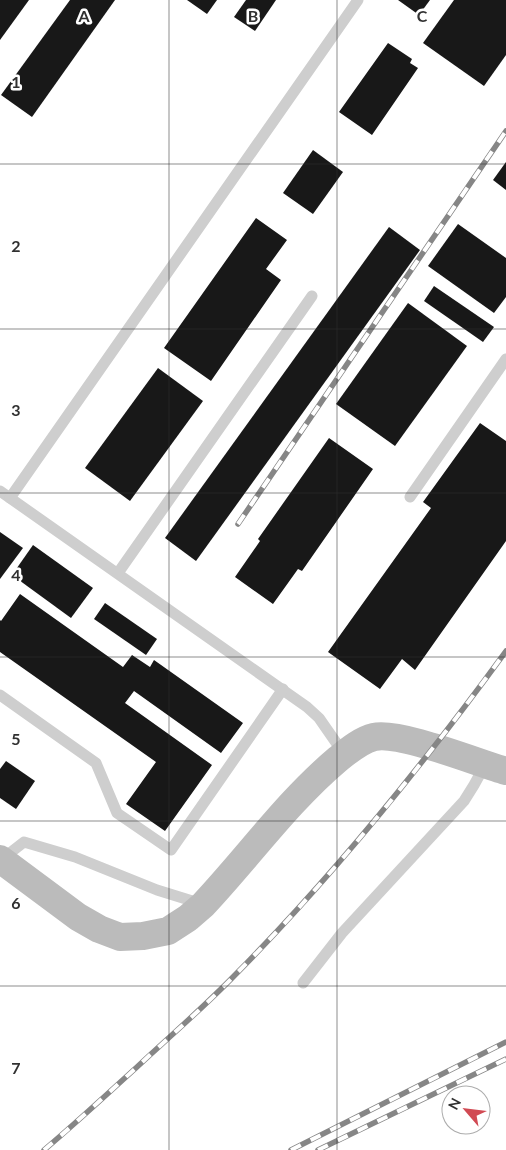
<svg xmlns="http://www.w3.org/2000/svg" width="506" height="1150" font-family="Lato,sans-serif">
	<style>
		.building { fill: #181818 }
		.lines { fill: none; stroke-linecap: round; stroke-linejoin: round }
		.lane { stroke: #cecece; stroke-width: 11 }
		.secondary { stroke: #bbb; stroke-width: 28 }
		.rail-casing { stroke: #868686; stroke-width: 5.5 }
		.rail { stroke: #fff; stroke-width: 4; stroke-dasharray: 11; stroke-linecap: butt }
		.grid { fill: none; stroke: #313131; stroke-width: 1; stroke-opacity: 0.55 }
		.grid-label { font-size: 16px; text-anchor: middle; font-weight: bold; fill: #313131; stroke: #fff; stroke-width: 5; stroke-linejoin: round; paint-order: stroke }
	</style>
	<rect width="100%" height="100%" fill="#fff"/>
	<g class="building">
		<path d="M 0,0 L 29,0 L 0,40 Z"/>
		<path d="M 70,0 L 115,0 L 32,117 L 1,95 Z"/>
		<path d="M 187,0 L 217,0 L 207,14 Z"/>
		<path d="M 246,0 L 276,0 L 255,31 L 234,17 Z"/>
		<path d="M 398,0 L 430,0 L 419,15 Z"/>
		<path d="M 454,0 L 506,0 L 506,55 L 484,86 L 423,43 Z"/>
		<path d="M 388,43 L 412,59 L 410,63 L 418,68 L 372,135 L 339,112 Z"/>
		<path d="M 313,150 L 343,172 L 313,214 L 283,193 Z"/>
		<path d="M 506,162 L 506,190 L 493,180 Z"/>
		<path d="M 256,218 L 287,240 L 266,269 L 281,280 L 211,381 L 164,348 Z"/>
		<path d="M 458,224 L 506,258 L 506,297 L 494,313 L 428,266 Z"/>
		<path d="M 389,227 L 420,250 L 196,561 L 165,538 Z"/>
		<path d="M 434,286 L 494,327 L 483,342 L 424,301 Z"/>
		<path d="M 408,303 L 467,346 L 395,446 L 336,404 Z"/>
		<path d="M 158,368 L 203,401 L 130,501 L 85,468 Z"/>
		<path d="M 480,423 L 506,441 L 506,541 L 415,670 L 402,659 L 380,689 L 328,652 L 431,508 L 423,502 Z"/>
		<path d="M 329,438 L 373,469 L 302,571 L 298,569 L 273,604 L 235,577 L 260,541 L 258,539 Z"/>
		<path d="M 0,532 L 23,548 L 0,579 Z"/>
		<path d="M 33,545 L 93,588 L 71,618 L 12,575 Z"/>
		<path d="M 20,594 L 123,667 L 132,655 L 150,667 L 154,660 L 243,723 L 221,753 L 134,691 L 125,703 L 212,765 L 165,831 L 126,804 L 156,762 L 0,652 L 0,620 L 1,621 Z"/>
		<path d="M 105,603 L 157,639 L 146,655 L 94,619 Z"/>
		<path d="M 6,761 L 35,781 L 16,809 L 0,798 L 0,769 Z"/>
	</g>
	<g class="lines">
		<g class="lane">
			<path d="M 0,491 L 307,707 L 319,718 L 344,754"/>
			<path d="M 410,497 L 506,359"/>
			<path d="M 10,498 L 358,0"/>
			<path d="M 118,573 L 312,296"/>
			<path d="M 0,695 L 96,763 L 117,813 L 171,850 L 283,689"/>
			<path d="M 1,860 L 24,842 L 75,857 L 157,890 L 202,904"/>
			<path d="M 303,983 L 342,933 L 464,801 L 474,785 L 485,765"/>
		</g>
		<path class="secondary" d="M 0,859 L 78,917 L 99,929 L 120,937 L 143,936 L 168,931 L 188,918 L 203,905 C 249,856 287,802 338,759 C 348,751 361,740 374,737 C 399,731 478,763 506,771"/>
		<g class="rail-casing">
			<g id="rail">
				<path d="M 238,524 L 506,131"/>
				<path d="M 44,1150 C 76,1123 106,1095 137,1067 C 169,1037 203,1008 234,976 C 333,876 423,765 506,651"/>
				<path d="M 291,1150 L 506,1042"/>
				<path d="M 318,1150 L 506,1059"/>
			</g>
		</g>
		<use href="#rail" class="rail"/>
	</g>
	<path class="grid" d="M 169,0 L 169,1150M 337,0 L 337,1150M 0,164 L 506,164M 0,329 L 506,329M 0,493 L 506,493M 0,657 L 506,657M 0,821 L 506,821M 0,986 L 506,986"/>
	<g class="grid-label">
		<text x="84" y="22">A</text>
		<text x="253" y="22">B</text>
		<text x="422" y="22">C</text>
		<text x="16" y="88">1</text>
		<text x="16" y="252">2</text>
		<text x="16" y="416">3</text>
		<text x="16" y="581">4</text>
		<text x="16" y="745">5</text>
		<text x="16" y="909">6</text>
		<text x="16" y="1074">7</text>
	</g>
	<g transform="translate(466 1110) rotate(298)"><circle r="24" fill="#ffffff" stroke="#adadad"/>
	<path d="M0-4L9 19L0 12L-9 19Z" fill="#d14a53"/>
	<text y="-8" font-size="14" font-weight="bold" text-anchor="middle" fill="#313131">N</text>
	</g>
</svg>
